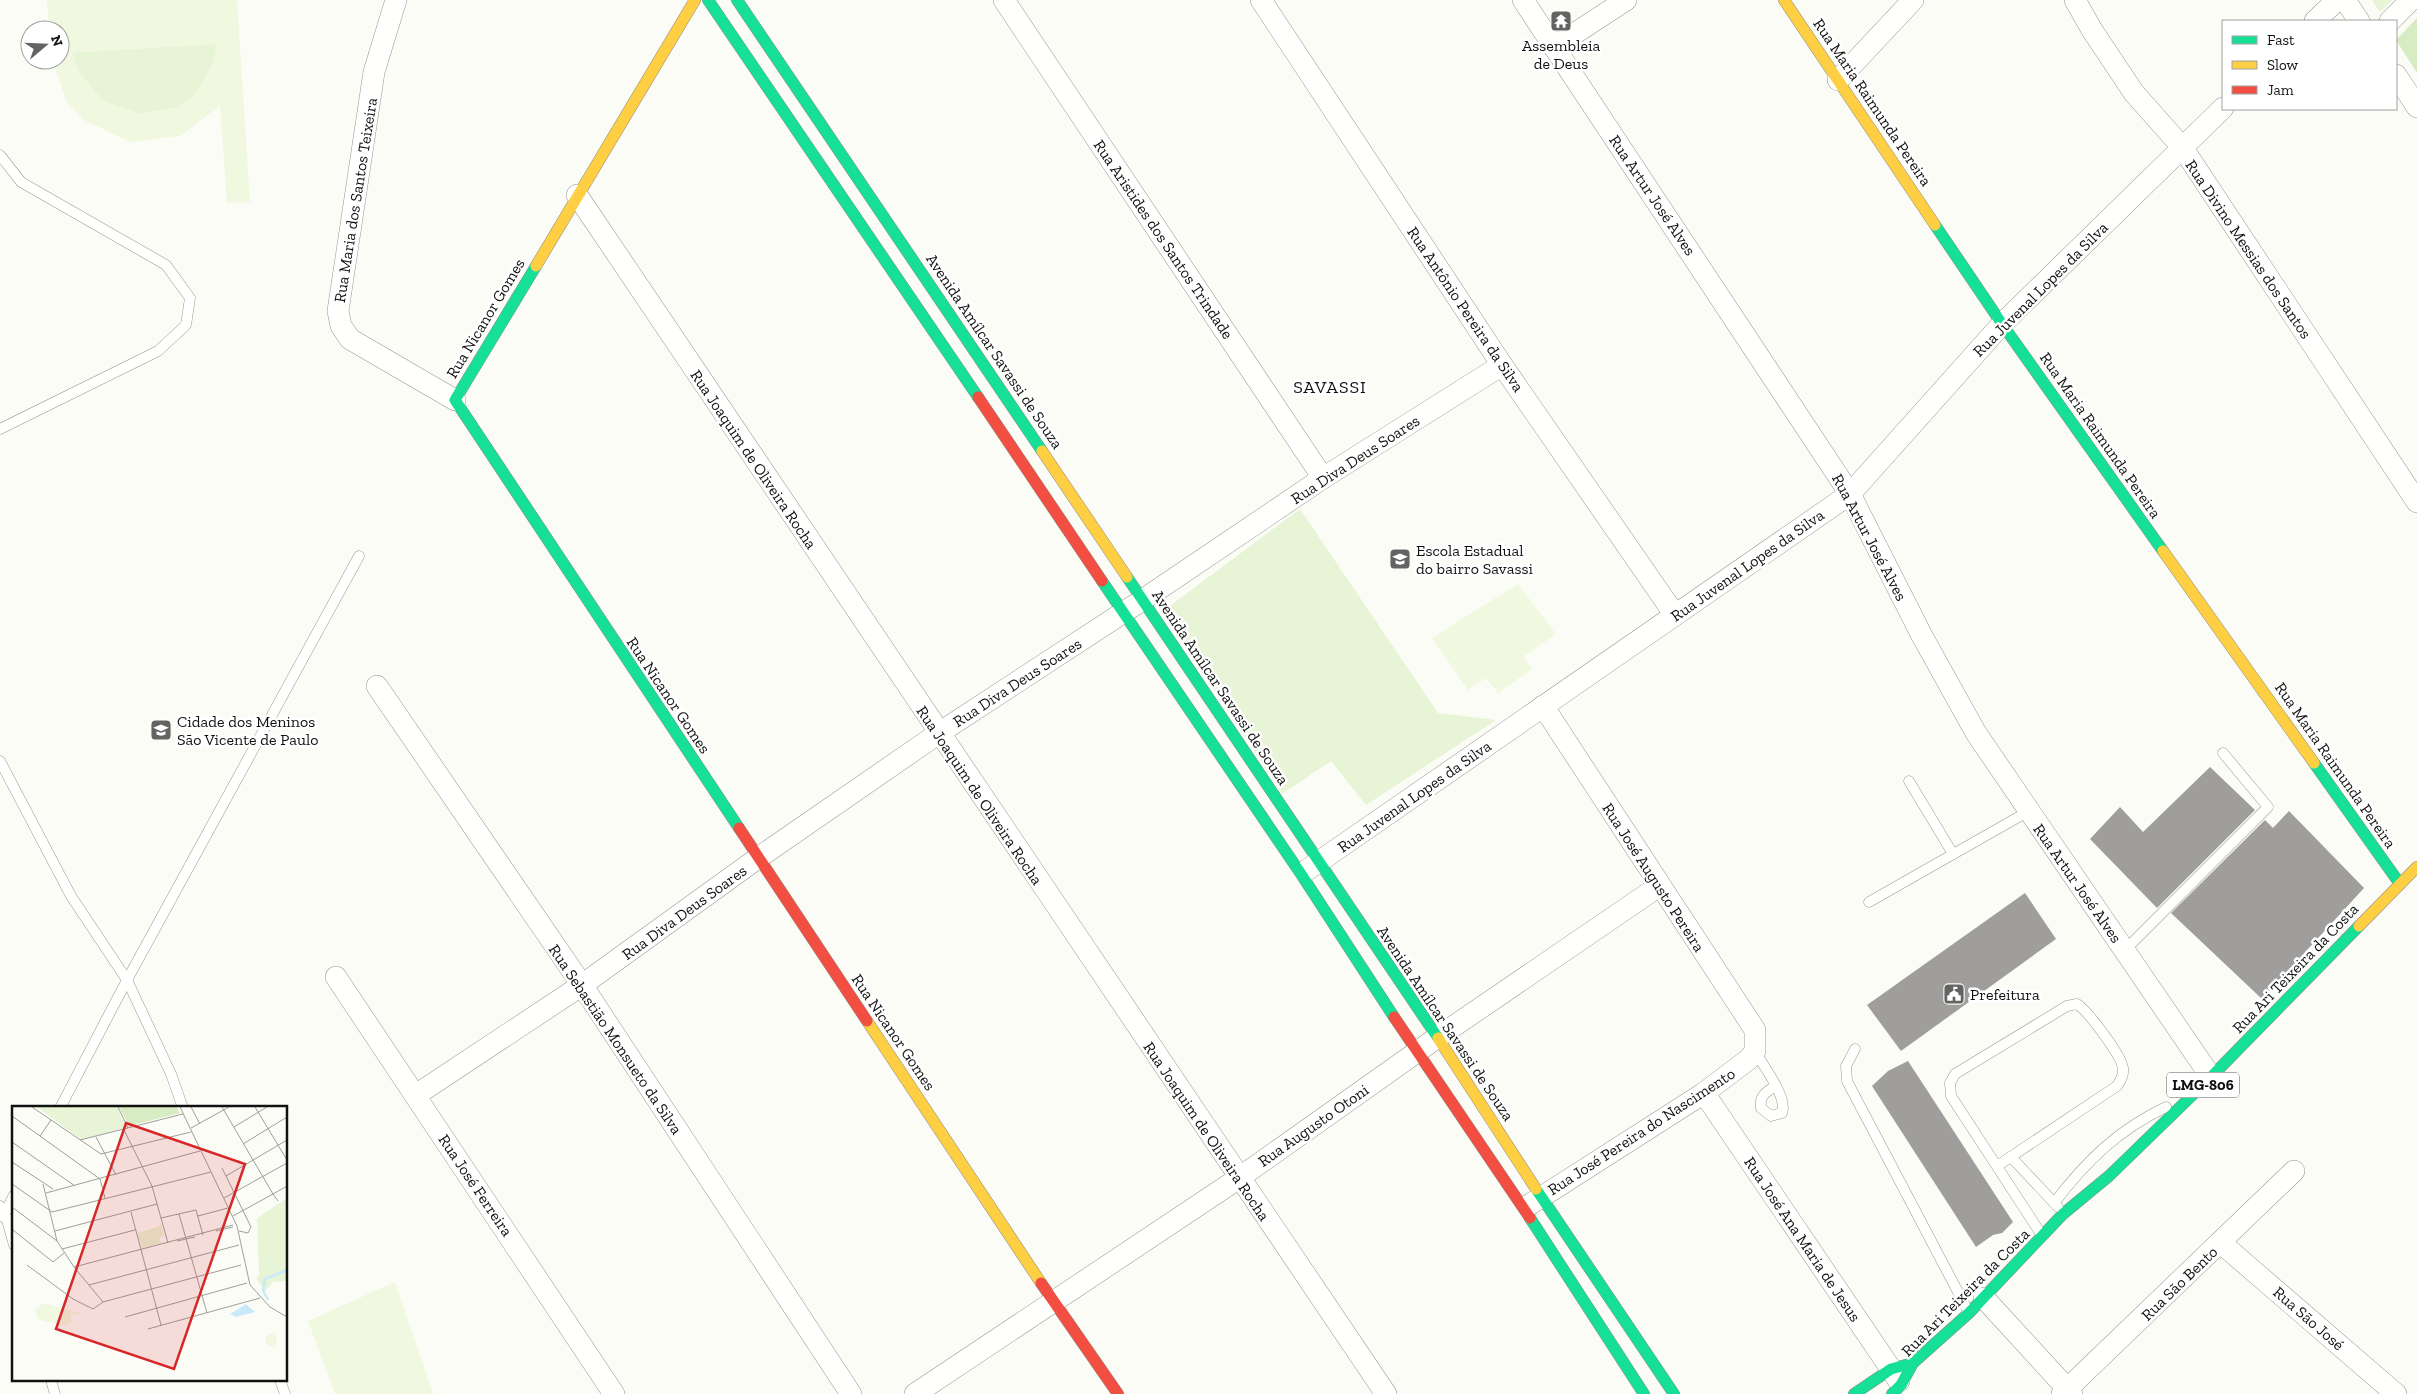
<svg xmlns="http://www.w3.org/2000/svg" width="2417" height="1394" font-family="'Zilla Slab',serif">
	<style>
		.green { fill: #e7f4d5 }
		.forest { fill: #d7ecc3 }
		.pitch { fill: #f0f8df; fill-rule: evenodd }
		.building { fill: #a09e9c }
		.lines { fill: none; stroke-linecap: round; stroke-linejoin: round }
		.lane-casing { stroke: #979795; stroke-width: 11 }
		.street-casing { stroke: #979795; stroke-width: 22 }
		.fast-casing { stroke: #8d8d8b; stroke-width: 12 }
		.slow-casing { stroke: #8d8d8b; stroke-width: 12 }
		.jam-casing { stroke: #8d8d8b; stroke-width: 12 }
		.lane { stroke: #fffffe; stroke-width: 10 }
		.street { stroke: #fffffe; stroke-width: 21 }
		.fast { stroke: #16e098; stroke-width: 11 }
		.slow { stroke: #ffcf43; stroke-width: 11 }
		.jam { stroke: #f24e42; stroke-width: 11 }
		.labels { text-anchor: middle; stroke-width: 5; stroke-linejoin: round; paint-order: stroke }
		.shield { fill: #fff; stroke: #585858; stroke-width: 1 }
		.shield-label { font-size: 15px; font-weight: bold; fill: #111 }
		.poi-label { font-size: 16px; fill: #111; stroke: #fff; text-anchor: start }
		.street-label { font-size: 16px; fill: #111; stroke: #fff }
		.neighbourhood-label { font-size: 18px; letter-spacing: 1px; fill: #111; stroke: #fff }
		.inset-river { fill: none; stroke: #cae9f9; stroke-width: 2.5 }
		.inset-road { fill: none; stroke: #9e9e9b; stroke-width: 1 }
		.view { fill: #d62828; fill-opacity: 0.15; stroke: #d62828; stroke-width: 2.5 }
		.inset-edge { fill: none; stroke: #111; stroke-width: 2.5 }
	</style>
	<rect width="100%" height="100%" fill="#fcfcf7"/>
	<g class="green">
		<path d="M 2372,0 L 2392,0 L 2380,12 Z"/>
		<path d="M 217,44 L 214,63 L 193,96 L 177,107 L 139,114 L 103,101 L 78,71 L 72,52 Z"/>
		<path d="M 1300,509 L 1438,713 L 1496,720 L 1366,805 L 1331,761 L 1282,794 L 1163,611 Z"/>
	</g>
	<path class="forest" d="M 2417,18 L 2417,73 L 2396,40 Z"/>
	<g class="pitch">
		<path d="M 47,0 L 237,0 L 250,202 L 227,203 L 220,106 L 180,136 L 130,142 L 84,120 L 67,102 L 52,60 L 60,60 L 60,30 L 49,30 ZM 216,44 L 214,63 L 193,96 L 177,107 L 139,114 L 103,101 L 78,71 L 72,53 Z"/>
		<path d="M 1518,584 L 1556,634 L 1523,657 L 1532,669 L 1498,693 L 1486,678 L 1468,690 L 1432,638 Z"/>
		<path d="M 395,1282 L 433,1394 L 335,1394 L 308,1321 Z"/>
	</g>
	<g class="building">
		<path d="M 2210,767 L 2255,810 L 2157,908 L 2090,839 L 2120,807 L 2143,832 Z"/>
		<path d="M 2289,811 L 2364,888 L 2262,999 L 2171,913 L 2265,820 L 2273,828 Z"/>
		<path d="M 2025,893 L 2056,939 L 1901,1051 L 1867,1005 Z"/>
		<path d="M 1908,1061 L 2013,1222 L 2002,1233 L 1993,1235 L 1976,1247 L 1872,1086 L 1888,1071 Z"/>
	</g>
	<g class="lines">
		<g class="lane-casing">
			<g id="lane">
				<path d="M 0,155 L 21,182 L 166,265 L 190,298 L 186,325 L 158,351 L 0,429"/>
				<path d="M 0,761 L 71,896 L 127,980 L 171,1074 L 183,1108"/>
				<path d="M 1909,781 L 1953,854"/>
				<path d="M 1869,902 L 2029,811"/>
				<path d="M 2125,950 L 2268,807 L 2223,753"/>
				<path d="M 1855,1049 L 1846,1066 L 1847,1081 L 1968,1311"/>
				<path d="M 1755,1051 C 1763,1066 1788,1097 1782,1113 L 1771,1116 L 1761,1108 C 1759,1096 1766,1092 1775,1086"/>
				<path d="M 60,1108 L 127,980 L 359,556"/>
				<path d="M 2011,1157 L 2058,1207"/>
				<path d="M 1997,1166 L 2117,1086 C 2121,1080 2124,1075 2123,1068 C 2121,1055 2088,1011 2077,1004 L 2067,1006 L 1955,1074 L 1950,1083 L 1951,1096 L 2041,1234"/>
				<path d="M 2054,1203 C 2086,1161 2118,1130 2166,1107"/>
				<path d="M 0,1206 L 5,1213 L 14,1245"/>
				<path d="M 3,1217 L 14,1195"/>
				<path d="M 51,1380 L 55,1394"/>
				<path d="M 280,1380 L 285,1394"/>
			</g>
		</g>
		<g class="street-casing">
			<g id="street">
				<path d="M 396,0 L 374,72 L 338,311 L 341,326 L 350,339 L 455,400"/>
				<path d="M 1004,0 L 1323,478"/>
				<path d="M 1261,0 L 1502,365 L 1675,615"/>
				<path d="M 1523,0 L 1850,494 L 1921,634 L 1976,733 L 2211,1077"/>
				<path d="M 2075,0 L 2092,30 L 2134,93 L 2182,147 L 2417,502"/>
				<path d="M 2345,0 L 2359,21"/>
				<path d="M 2315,21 L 2337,0"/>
				<path d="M 2390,21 L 2411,0"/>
				<path d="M 1554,47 L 1626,0"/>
				<path d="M 2396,75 L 2417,107"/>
				<path d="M 1838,80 L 1913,0"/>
				<path d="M 577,195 L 1386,1394"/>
				<path d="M 377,686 L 582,985 L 851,1394"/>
				<path d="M 1307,870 L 1850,494 L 2002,324 L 2223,108"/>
				<path d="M 336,977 L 614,1394"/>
				<path d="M 1704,1093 L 1899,1381"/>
				<path d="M 416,1095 L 582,985 L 758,858 L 939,733 L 1144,599 L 1323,478 L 1502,365"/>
				<path d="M 1529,1205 L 1704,1093 L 1749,1059 L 1755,1051 L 1755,1030 L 1543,706"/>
				<path d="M 2221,1243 L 2396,1394"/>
				<path d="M 1984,1298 L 2072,1394"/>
				<path d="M 915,1394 L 1239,1178 L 1438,1037 L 1659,886"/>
				<path d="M 2062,1394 L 2294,1171"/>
			</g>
		</g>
		<g class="fast-casing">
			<g id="fast">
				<path d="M 708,0 L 978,397"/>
				<path d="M 737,0 L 1042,451"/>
				<path d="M 1935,225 L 2002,324 L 2163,551"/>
				<path d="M 536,266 L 455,400 L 739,828"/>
				<path d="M 1127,577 L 1438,1038"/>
				<path d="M 1102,581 L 1301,874 L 1394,1017"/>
				<path d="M 2314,763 L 2400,884"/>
				<path d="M 1536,1189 L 1674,1394"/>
				<path d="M 1530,1218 L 1644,1394"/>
				<path d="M 1854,1394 L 1891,1369 L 1913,1363"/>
				<path d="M 1892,1394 L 1901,1385 L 1913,1363 L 1969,1313 L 2063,1214 L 2109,1176 L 2211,1077 L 2359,926"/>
			</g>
		</g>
		<g class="slow-casing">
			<g id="slow">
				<path d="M 1784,0 L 1935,225"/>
				<path d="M 536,266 L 695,0"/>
				<path d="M 1042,451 L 1127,577"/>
				<path d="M 2163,551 L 2314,763"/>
				<path d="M 2359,926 L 2417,867"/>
				<path d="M 867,1021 L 1041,1283"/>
				<path d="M 1438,1038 L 1536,1189"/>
			</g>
		</g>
		<g class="jam-casing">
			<g id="jam">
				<path d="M 978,397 L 1102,581"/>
				<path d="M 739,828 L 867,1021"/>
				<path d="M 1394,1017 L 1530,1218"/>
				<path d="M 1041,1283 L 1118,1394"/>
			</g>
		</g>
		<use href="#lane" class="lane"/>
		<use href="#street" class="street"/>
		<use href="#fast" class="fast"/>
		<use href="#slow" class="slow"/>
		<use href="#jam" class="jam"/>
	</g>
	<defs>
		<g id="temple-square" transform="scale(1.125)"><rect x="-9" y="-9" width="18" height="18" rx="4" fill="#636362" stroke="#fff"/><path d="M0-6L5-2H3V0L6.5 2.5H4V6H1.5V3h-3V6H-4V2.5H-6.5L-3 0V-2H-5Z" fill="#fff"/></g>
		<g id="school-square" transform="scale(1.125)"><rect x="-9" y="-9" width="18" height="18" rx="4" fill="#636362" stroke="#fff"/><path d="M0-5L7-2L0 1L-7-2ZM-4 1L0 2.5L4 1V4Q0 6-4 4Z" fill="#fff"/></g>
		<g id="civic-square" transform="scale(1.125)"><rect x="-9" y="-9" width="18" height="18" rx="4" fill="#636362" stroke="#fff"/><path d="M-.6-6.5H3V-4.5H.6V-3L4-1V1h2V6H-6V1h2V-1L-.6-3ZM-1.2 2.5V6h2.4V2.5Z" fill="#fff"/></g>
	</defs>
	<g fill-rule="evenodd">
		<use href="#temple-square" x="1561" y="21"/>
		<use href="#school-square" x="1400" y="559"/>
		<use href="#school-square" x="161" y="730"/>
		<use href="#civic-square" x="1954" y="994"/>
	</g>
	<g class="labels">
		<rect class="shield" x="2167" y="1072.5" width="72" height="25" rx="4"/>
		<g class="shield-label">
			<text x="2203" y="1090">LMG-806</text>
		</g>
		<g class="poi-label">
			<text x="1561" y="51" text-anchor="middle">Assembleia<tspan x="1561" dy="18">de Deus</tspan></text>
			<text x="1416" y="556">Escola Estadual<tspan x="1416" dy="18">do bairro Savassi</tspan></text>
			<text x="177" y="727">Cidade dos Meninos<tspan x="177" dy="18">São Vicente de Paulo</tspan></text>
			<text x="1970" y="1000">Prefeitura</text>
		</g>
		<g class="street-label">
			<text transform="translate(1873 102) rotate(56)" y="6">Rua Maria Raimunda Pereira</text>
			<text transform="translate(1653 195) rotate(56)" y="6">Rua Artur José Alves</text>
			<text transform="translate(355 200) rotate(-81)" y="6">Rua Maria dos Santos Teixeira</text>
			<text transform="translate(1164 239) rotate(56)" y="6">Rua Aristides dos Santos Trindade</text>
			<text transform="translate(2249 249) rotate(56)" y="6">Rua Divino Messias dos Santos</text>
			<text transform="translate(2040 289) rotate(-45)" y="6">Rua Juvenal Lopes da Silva</text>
			<text transform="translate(1466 309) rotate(56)" y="6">Rua Antônio Pereira da Silva</text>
			<text transform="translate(485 318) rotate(-59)" y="6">Rua Nicanor Gomes</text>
			<text transform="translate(995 351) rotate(56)" y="6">Avenida Amílcar Savassi de Souza</text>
			<text transform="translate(2101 435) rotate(55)" y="6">Rua Maria Raimunda Pereira</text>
			<text transform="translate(754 459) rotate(56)" y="6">Rua Joaquim de Oliveira Rocha</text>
			<text transform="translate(1355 459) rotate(-33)" y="6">Rua Diva Deus Soares</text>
			<text transform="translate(1870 537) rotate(62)" y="6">Rua Artur José Alves</text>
			<text transform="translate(1747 565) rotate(-35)" y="6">Rua Juvenal Lopes da Silva</text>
			<text transform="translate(1017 682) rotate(-33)" y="6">Rua Diva Deus Soares</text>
			<text transform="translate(1221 687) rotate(56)" y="6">Avenida Amílcar Savassi de Souza</text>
			<text transform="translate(669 695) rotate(56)" y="6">Rua Nicanor Gomes</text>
			<text transform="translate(2336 765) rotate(55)" y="6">Rua Maria Raimunda Pereira</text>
			<text transform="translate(980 795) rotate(56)" y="6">Rua Joaquim de Oliveira Rocha</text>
			<text transform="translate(1414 796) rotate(-35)" y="6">Rua Juvenal Lopes da Silva</text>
			<text transform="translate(1654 877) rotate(57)" y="6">Rua José Augusto Pereira</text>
			<text transform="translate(2078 883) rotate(55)" y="6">Rua Artur José Alves</text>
			<text transform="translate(684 912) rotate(-36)" y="6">Rua Diva Deus Soares</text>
			<text transform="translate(2295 968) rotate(-46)" y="6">Rua Ari Teixeira da Costa</text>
			<text transform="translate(1446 1023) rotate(56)" y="6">Avenida Amílcar Savassi de Souza</text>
			<text transform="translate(894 1032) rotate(56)" y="6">Rua Nicanor Gomes</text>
			<text transform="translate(616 1039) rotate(56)" y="6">Rua Sebastião Monsueto da Silva</text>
			<text transform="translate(1313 1125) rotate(-35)" y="6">Rua Augusto Otoni</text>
			<text transform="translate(1207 1131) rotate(56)" y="6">Rua Joaquim de Oliveira Rocha</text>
			<text transform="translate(1641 1131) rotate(-33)" y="6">Rua José Pereira do Nascimento</text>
			<text transform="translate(476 1185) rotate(56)" y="6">Rua José Ferreira</text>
			<text transform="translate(1803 1239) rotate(56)" y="6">Rua José Ana Maria de Jesus</text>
			<text transform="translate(2179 1283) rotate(-44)" y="6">Rua São Bento</text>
			<text transform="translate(1965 1292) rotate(-45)" y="6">Rua Ari Teixeira da Costa</text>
			<text transform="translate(2309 1318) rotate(41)" y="6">Rua São José</text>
		</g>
		<g class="neighbourhood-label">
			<text x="1330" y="393">SAVASSI</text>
		</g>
	</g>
	<g transform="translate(12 1106)">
		<rect width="275" height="275" fill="#fcfcf7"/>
		<path d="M 25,1 L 105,1 L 114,21 L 70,34 ZM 275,92 L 275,175 L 261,176 L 253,185 L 244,172 L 247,169 L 245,112 ZM 149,117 L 152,130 L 147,132 L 149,137 L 130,142 L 125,127 L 146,121 Z" fill="#e7f4d5"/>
		<path d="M 107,1 L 165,1 L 168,7 L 117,20 Z" fill="#d7ecc3"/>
		<path d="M 32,197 L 68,207 L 68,209 L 59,207 L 59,216 L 54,220 L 27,214 L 23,204 ZM253 234a6 6 0 1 1 12 0a6 6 0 1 1-12 0Z" fill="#f0f8df"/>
		<path d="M 234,198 L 243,206 L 224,211 L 218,208 Z" fill="#cae9f9"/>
		<path class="inset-river" d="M 256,194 L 251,184 L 253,173 L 275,164"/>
		<path class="inset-road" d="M 20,1 L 89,48 L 179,26M 106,1 L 116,22M 168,1 L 225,120 L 238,179 L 258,201 L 275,211M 179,1 L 188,18M 210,1 L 261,88 L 221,110M 243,1 L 275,54M 0,10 L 88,73 L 93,92M 222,21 L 255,1M 179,22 L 217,1M 112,24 L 140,80 L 156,137M 28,30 L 39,14M 84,31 L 104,69M 68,34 L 171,8M 0,36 L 63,80M 231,38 L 275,11M 0,56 L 41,83M 210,62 L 239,121 L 236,127 L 227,125M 214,70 L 275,34M 0,78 L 40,106 L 199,66M 31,78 L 45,135 L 62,161 L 91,196M 34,87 L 188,45M 212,92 L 275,57M 266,95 L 261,88 L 275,80M 0,101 L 45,135M 119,106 L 149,219M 167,108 L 195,207M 186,110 L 216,102M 149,112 L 184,104 L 191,129M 1,124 L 41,156 L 52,147M 43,125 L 145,98M 204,125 L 221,121M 165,135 L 183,131M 50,143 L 123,124M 15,159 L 61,193 L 81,203 L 91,196 L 229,159M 62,161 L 221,119M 77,179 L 227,139M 113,211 L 235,177M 136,223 L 248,192"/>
		<path class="view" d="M 114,17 L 233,58 L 162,263 L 44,223 Z"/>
		<rect width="275" height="275" class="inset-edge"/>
	</g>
	<rect x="2222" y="20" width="175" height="90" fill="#ffffff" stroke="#a0a0a0"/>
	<rect x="2232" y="36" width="25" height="8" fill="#16e098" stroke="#a0a0a0"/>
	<text x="2267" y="45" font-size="15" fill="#111111">Fast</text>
	<rect x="2232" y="61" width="25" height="8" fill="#ffcf43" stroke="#a0a0a0"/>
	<text x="2267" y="70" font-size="15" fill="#111111">Slow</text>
	<rect x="2232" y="86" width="25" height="8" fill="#f24e42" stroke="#a0a0a0"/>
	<text x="2267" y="95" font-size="15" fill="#111111">Jam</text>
	<g transform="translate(45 45) rotate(71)"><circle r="24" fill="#ffffff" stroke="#a0a0a0"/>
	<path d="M0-4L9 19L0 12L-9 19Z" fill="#636362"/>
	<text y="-8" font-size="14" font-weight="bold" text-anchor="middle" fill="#111111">N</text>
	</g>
</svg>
